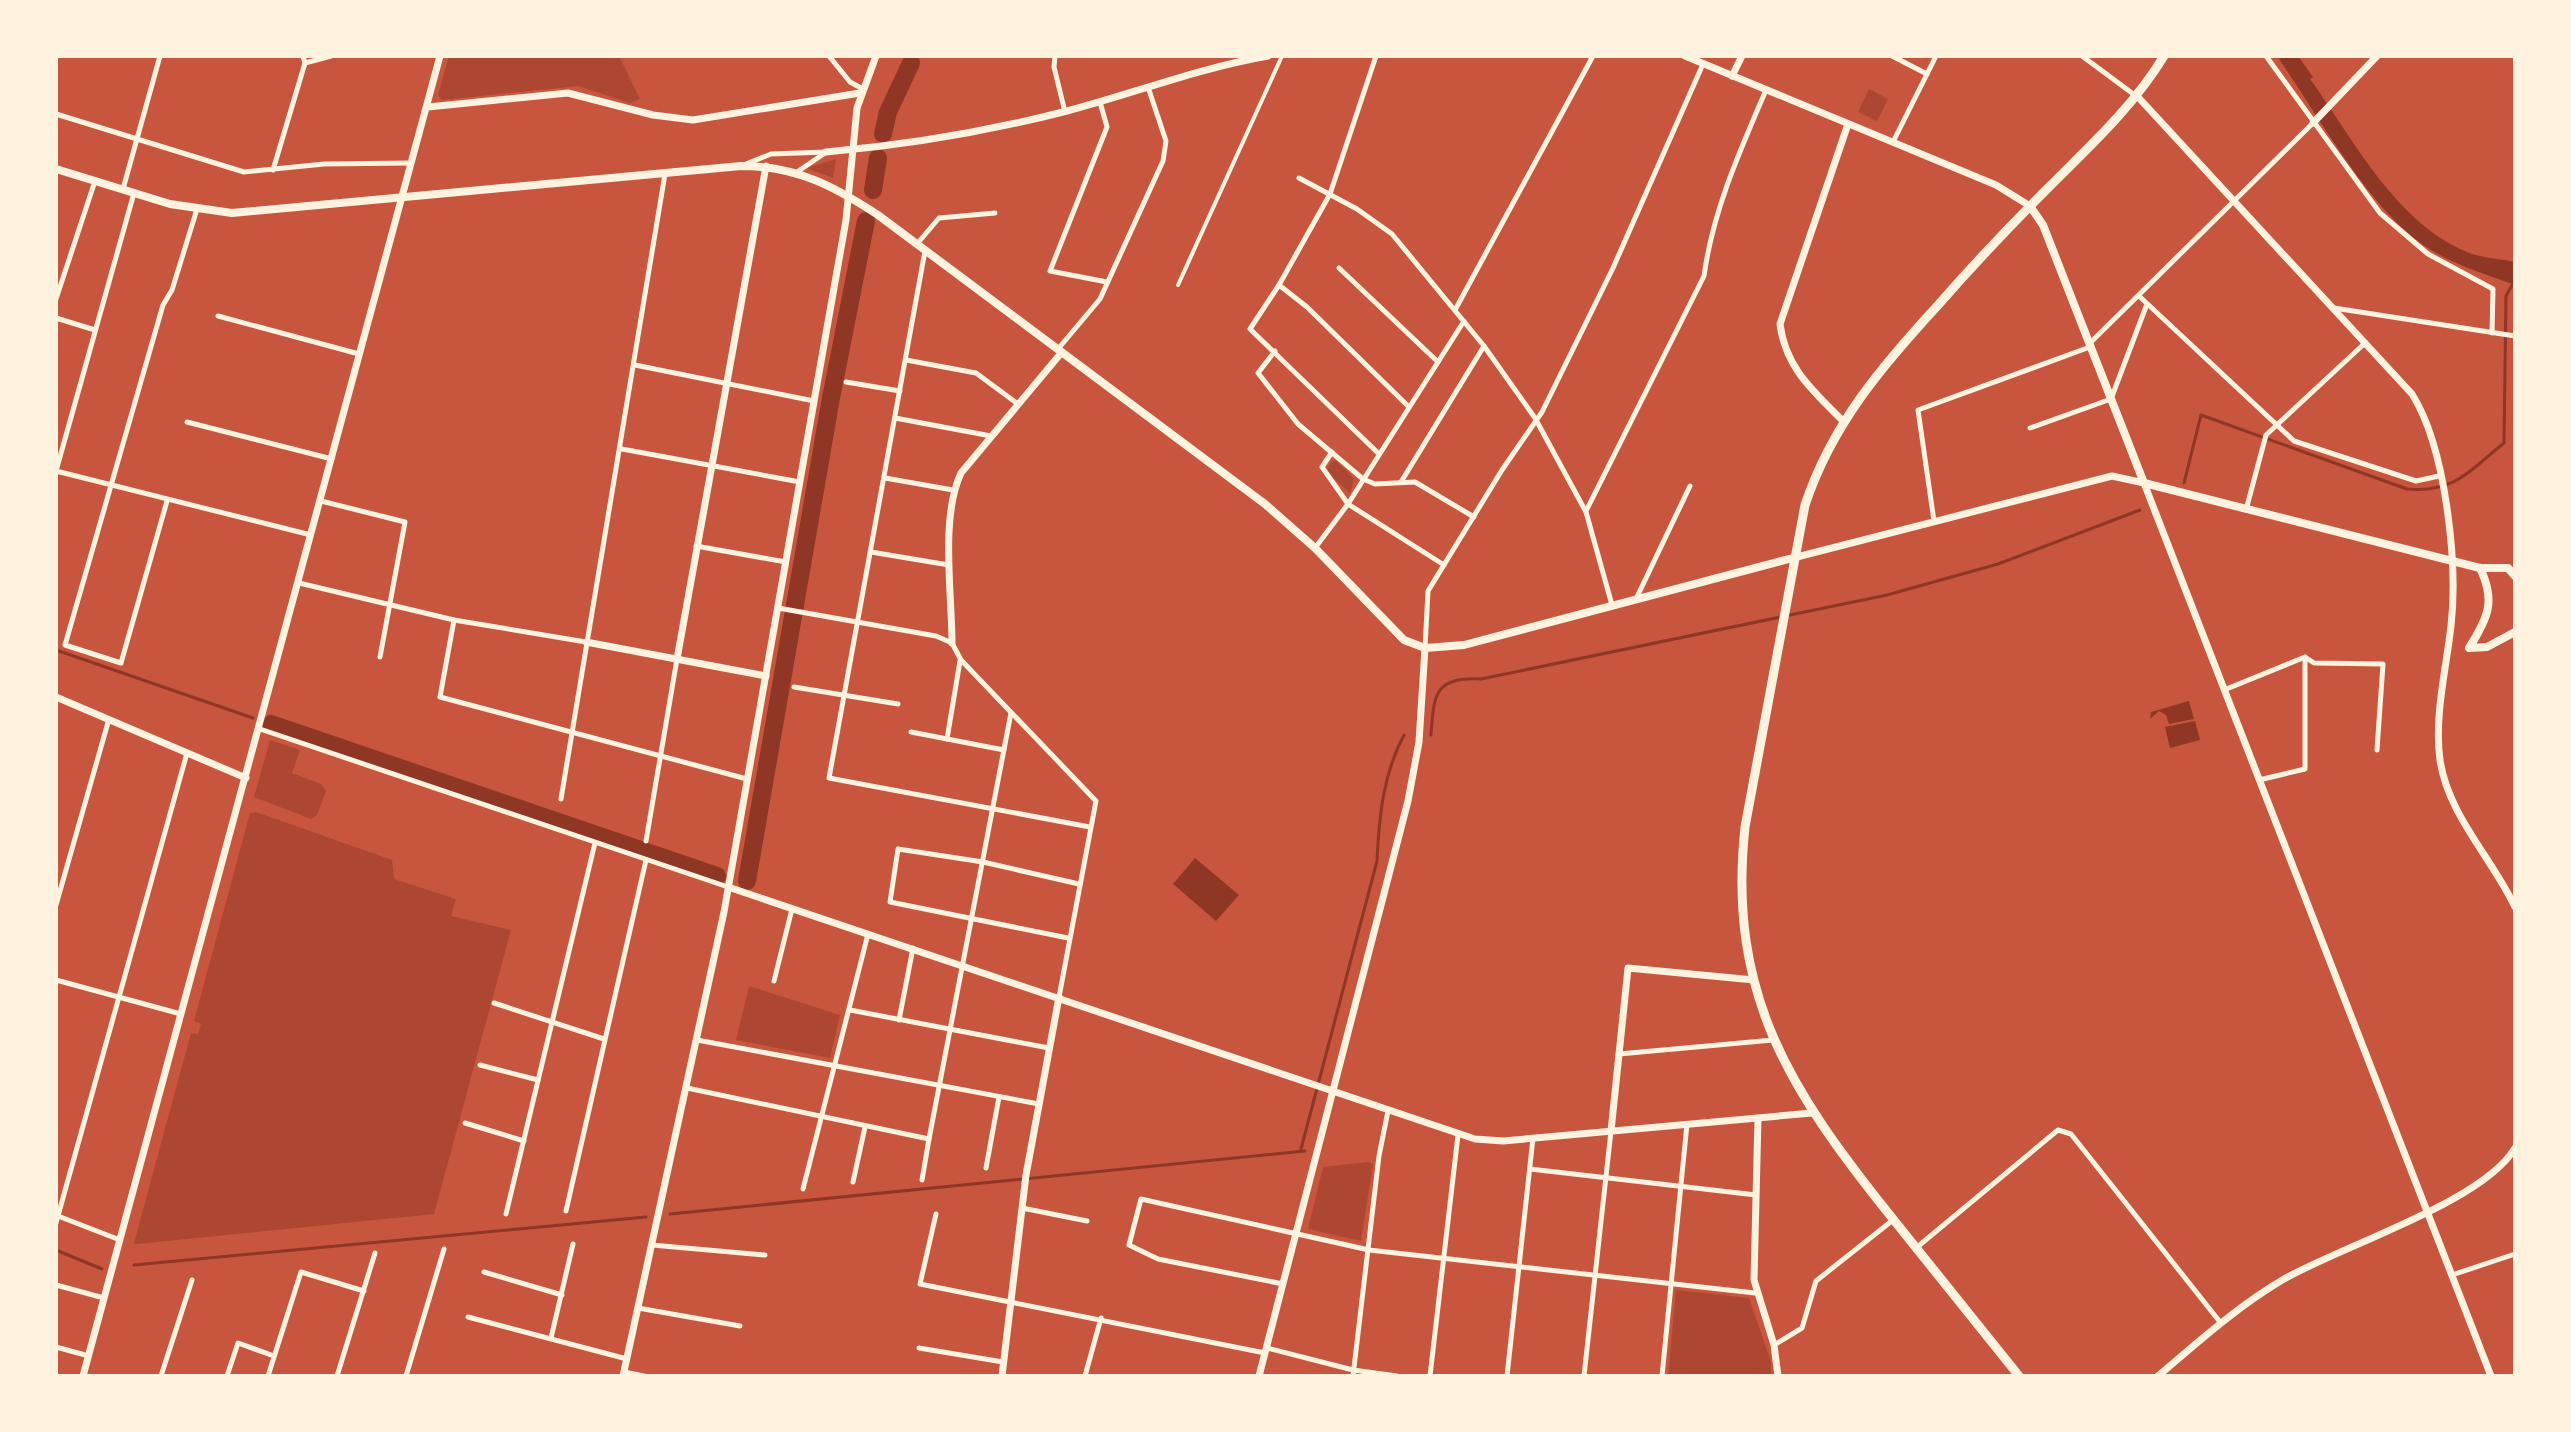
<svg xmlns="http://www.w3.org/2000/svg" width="2571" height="1432" font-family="Signika,sans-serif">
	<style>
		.green { fill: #ae4732 }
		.water { fill: #8f3625 }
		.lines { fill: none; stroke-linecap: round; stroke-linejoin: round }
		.stream { stroke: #8f3625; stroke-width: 3 }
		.river { stroke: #8f3625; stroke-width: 18 }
		.pedestrian { stroke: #fff3e0; stroke-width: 4 }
		.minor { stroke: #fff3e0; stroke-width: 5 }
		.tertiary { stroke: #fff3e0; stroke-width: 7 }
		.secondary { stroke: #fff3e0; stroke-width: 8 }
		.primary { stroke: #fff3e0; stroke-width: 8 }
		.trunk { stroke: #fff3e0; stroke-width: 9 }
	</style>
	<rect width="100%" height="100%" fill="#c8553d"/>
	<g class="green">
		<path d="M 449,56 L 619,56 L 640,99 L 630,103 L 578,86 L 442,100 L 438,95 Z"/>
		<path d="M 1869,89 L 1888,99 L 1877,121 L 1858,112 Z"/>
		<path d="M 836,159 L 833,178 L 807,168 Z"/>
		<path d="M 1332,461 L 1337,461 L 1354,479 L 1350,493 L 1326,471 Z"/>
		<path d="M 270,740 L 300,750 L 292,773 L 321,784 L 326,791 L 317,815 L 311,819 L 254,797 Z"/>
		<path d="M 256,812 L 392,860 L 394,879 L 456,899 L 451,916 L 511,930 L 434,1214 L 137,1244 L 134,1243 L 191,1033 L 198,1034 L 201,1024 L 194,1021 L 250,813 Z"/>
		<path d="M 749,986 L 840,1015 L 830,1058 L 736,1040 Z"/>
		<path d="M 1368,1162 L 1373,1164 L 1361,1241 L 1308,1229 L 1323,1167 Z"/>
		<path d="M 1676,1290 L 1749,1298 L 1771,1362 L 1771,1376 L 1668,1376 Z"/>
	</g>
	<g class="water">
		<path d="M 2277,56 L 2298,56 L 2313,77 L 2310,79 C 2355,141 2396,225 2472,254 C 2485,258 2501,259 2515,262 L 2515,285 C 2482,273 2448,263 2419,242 C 2365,202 2316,112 2277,56 Z"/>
		<path d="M 2189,701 L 2194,719 L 2169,724 L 2166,715 L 2159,711 L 2150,719 L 2151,712 Z"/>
		<path d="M 2195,721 L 2200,740 L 2170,748 L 2165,727 Z"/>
		<path d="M 1195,858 L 1239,895 L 1216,921 L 1173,884 Z"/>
	</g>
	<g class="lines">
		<g class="stream">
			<path d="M 2184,483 L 2201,415 L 2407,489 C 2455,493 2469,471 2504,443 L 2506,296 L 2515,280"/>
			<path d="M 56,650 L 253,718"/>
			<path d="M 1431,735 C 1434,694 1434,677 1481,679 L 1887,595 L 1998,564 L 2140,510"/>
			<path d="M 1301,1149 L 1377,861 C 1379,818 1383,774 1404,735"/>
			<path d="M 670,1214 L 1305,1151"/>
			<path d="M 56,1250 L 102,1269"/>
			<path d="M 134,1265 L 646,1217"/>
		</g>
		<g class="river">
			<path d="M 883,134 L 888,112 L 911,63"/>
			<path d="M 873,190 L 878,158"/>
			<path d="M 271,724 L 717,876"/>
			<path d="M 747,881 L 831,398 L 866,221"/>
		</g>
		<path class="pedestrian" d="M 1178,285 L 1282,56"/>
		<g class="minor">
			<path d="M 303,56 L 305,63 L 331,56"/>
			<path d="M 829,56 L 850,82 L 861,88"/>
			<path d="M 1055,56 L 1054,67 L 1065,112"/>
			<path d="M 1376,56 L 1330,194 L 1279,285 L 1307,307 L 1409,407"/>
			<path d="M 1892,56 L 1927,74"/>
			<path d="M 2082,56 L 2136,96"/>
			<path d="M 2266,56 L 2380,213 L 2428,254 L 2493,289 L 2492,333"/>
			<path d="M 1100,102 L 1107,127 L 1050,271 L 1107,282"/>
			<path d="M 56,114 L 244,172 L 324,164 L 411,163"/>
			<path d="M 1893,142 L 1936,56"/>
			<path d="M 746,164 L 771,154 L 826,152"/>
			<path d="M 273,170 L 305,63"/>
			<path d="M 797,172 L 825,153"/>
			<path d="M 1299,178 L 1357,209 L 1392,234 L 1484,346 L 1535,418 L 1586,512 L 1612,605"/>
			<path d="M 123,189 L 160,56"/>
			<path d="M 917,244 L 939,218 L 995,213"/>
			<path d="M 925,251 L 829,778 L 1090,827"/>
			<path d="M 1339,268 L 1438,362"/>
			<path d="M 1279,285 L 1250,329 L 1379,454"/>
			<path d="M 2139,296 L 2294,441 L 2416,481 L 2439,476"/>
			<path d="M 56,299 L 95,181"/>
			<path d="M 2334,308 L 2515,336"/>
			<path d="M 1455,310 L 1593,56"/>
			<path d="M 218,316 L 359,354"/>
			<path d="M 56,318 L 95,330"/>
			<path d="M 2089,344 L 2313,123"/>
			<path d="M 1058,349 L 1100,299 L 1163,161 L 1166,141 L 1148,87"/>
			<path d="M 1275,351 L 1258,373 L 1298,424 L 1363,479 L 1375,484 L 1415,482 L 1474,517"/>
			<path d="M 906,360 L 976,373 L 1018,404"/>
			<path d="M 635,365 L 814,401"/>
			<path d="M 846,382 L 900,391"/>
			<path d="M 895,418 L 991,436"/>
			<path d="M 187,422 L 332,459"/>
			<path d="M 2030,428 L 2111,399 L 2147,304"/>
			<path d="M 622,449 L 800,482"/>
			<path d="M 1332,452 L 1322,467 L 1348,504 L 1444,565"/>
			<path d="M 56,471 L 134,193"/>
			<path d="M 56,471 L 311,535"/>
			<path d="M 885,478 L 953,490"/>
			<path d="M 1401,482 L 1484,346"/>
			<path d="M 167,501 L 121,663 L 65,645 L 163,305 L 172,290 L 197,209"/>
			<path d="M 321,501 L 405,522 L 380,657"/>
			<path d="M 2246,510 L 2266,435 L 2365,343"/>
			<path d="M 1586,511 L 1704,276 C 1713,210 1740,151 1766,90"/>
			<path d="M 1934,521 L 1918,410 L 2090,347"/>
			<path d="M 696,546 L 786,562"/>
			<path d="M 1315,548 L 1348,504 L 1464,321"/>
			<path d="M 871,552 L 949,565"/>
			<path d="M 299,583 L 454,620 L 586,642"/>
			<path d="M 1636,599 L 1690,486"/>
			<path d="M 778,608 L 936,636 L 952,643 L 961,660 L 1096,801 L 1059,997"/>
			<path d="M 454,620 L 440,697 L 747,779"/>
			<path d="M 1425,648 L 1428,591 L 1502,470 L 1542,412 L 1613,268 L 1703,64"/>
			<path d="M 794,687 L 898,704"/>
			<path d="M 2224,690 L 2305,657 L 2314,663 L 2383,664 L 2377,750"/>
			<path d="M 260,729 L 728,887"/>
			<path d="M 911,732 L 1004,750"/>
			<path d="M 947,739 L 960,661"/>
			<path d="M 2259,780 L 2305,769 L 2305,657"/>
			<path d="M 561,799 L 665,174"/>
			<path d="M 646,841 L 677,659"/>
			<path d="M 56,905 L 109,719"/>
			<path d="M 1068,938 L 890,902 L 898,849 L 983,862 L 1079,884"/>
			<path d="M 56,980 L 181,1014"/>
			<path d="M 774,981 L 792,909"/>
			<path d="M 494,1003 L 604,1039"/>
			<path d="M 850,1010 L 1049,1048"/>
			<path d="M 899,1020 L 913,948"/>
			<path d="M 697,1040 L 1039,1104"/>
			<path d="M 1619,1054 L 1773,1040"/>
			<path d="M 480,1065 L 538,1080"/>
			<path d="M 687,1088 L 929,1139 L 1011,713"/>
			<path d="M 465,1123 L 524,1141"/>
			<path d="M 986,1168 L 999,1097"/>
			<path d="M 1530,1169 L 1756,1195"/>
			<path d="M 922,1180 L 929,1139"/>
			<path d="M 853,1182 L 865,1127"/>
			<path d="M 803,1189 L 868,934"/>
			<path d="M 1022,1208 L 1087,1221"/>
			<path d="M 566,1211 L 646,860"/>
			<path d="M 506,1214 L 595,843"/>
			<path d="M 936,1214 L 920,1284 L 1265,1353"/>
			<path d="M 58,1216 L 120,1240"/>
			<path d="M 56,1223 L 187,753"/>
			<path d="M 652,1245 L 765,1255"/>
			<path d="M 1916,1248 L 2058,1130 L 2071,1134 L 2220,1322"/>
			<path d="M 484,1272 L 562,1295"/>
			<path d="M 2452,1275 L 2515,1254"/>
			<path d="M 1283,1284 L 1158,1259 L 1129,1245 L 1141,1199 L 1369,1250 L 1755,1293"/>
			<path d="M 56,1285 L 104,1298"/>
			<path d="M 638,1308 L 740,1326"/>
			<path d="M 468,1317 L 627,1359"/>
			<path d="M 551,1338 L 573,1244"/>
			<path d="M 1774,1345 L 1802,1328 L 1816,1281 L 1893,1220"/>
			<path d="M 56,1347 L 89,1356"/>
			<path d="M 919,1348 L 1003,1362"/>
			<path d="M 1267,1348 L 1353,1370 L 1397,1376"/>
			<path d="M 624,1372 L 644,1376"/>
			<path d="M 161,1376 L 192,1280"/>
			<path d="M 227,1376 L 238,1343 L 274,1356"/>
			<path d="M 268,1376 L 301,1272 L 364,1291"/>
			<path d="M 337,1376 L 375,1253"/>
			<path d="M 406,1376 L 444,1249"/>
			<path d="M 1085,1376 L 1101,1318"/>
			<path d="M 1353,1376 L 1379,1156 L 1388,1111"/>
			<path d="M 1430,1376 L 1458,1135"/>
			<path d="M 1507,1376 L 1533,1138"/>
			<path d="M 1584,1376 L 1611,1131"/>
			<path d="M 1662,1376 L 1687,1124"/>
		</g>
		<g class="tertiary">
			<path d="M 1685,56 L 1996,185 L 2030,206"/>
			<path d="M 1732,76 L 1742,56"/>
			<path d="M 2138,97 L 2412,394 C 2446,448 2458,564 2451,626 C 2446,670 2434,717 2440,760 C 2448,815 2492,858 2515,907"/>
			<path d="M 428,107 L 568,93 L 653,115 L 693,120 L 860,93"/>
			<path d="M 2313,123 L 2377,56"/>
			<path d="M 826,152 C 907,145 989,131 1067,111 C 1135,93 1199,68 1268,56"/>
			<path d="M 1842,420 C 1813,391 1785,367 1780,324 L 1848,124"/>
			<path d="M 1793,558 L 2112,476 L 2144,483 L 2491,1376"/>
			<path d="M 586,642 L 766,676"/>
			<path d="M 952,643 C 952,593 940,518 961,473 L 1062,352"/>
			<path d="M 677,659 L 766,166"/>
			<path d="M 56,697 L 246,778"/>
			<path d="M 728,887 L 1475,1139 L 1503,1141 L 1812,1113"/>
			<path d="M 1758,1118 L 1754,1280 L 1774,1345 L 1778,1376"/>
			<path d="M 1611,1131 L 1628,968 L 1754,980"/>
			<path d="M 83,1376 L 440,56"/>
			<path d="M 623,1376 L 724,912 L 846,220 L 857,108 L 876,56"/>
			<path d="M 1002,1376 L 1026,1175 L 1059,997"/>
			<path d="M 1259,1376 L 1408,801 L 1419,742 L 1425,648"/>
			<path d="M 2158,1376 C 2199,1341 2238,1306 2284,1279 C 2344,1245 2483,1202 2515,1148"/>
		</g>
		<g class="secondary">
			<path d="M 2030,206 L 2043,225 L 2144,483 L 2480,568 L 2508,568 L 2515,576"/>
			<path d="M 2480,568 C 2496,601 2488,618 2469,648 L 2487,647 L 2515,632"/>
		</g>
		<path class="primary" d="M 56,169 L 170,204 L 232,213 L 741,166 C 796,166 834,186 878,215 L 1265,504 L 1315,548 L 1404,640 L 1425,648 L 1464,645 L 1793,558"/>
		<path class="trunk" d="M 2019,1376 C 1976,1322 1932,1268 1889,1214 C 1790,1090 1727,994 1745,827 L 1805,505 C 1832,424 1882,366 1939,304 C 1974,264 2010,226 2048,188 C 2090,146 2133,107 2164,56"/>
	</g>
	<rect width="2571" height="1432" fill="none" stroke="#fff3e0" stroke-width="116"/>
</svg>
